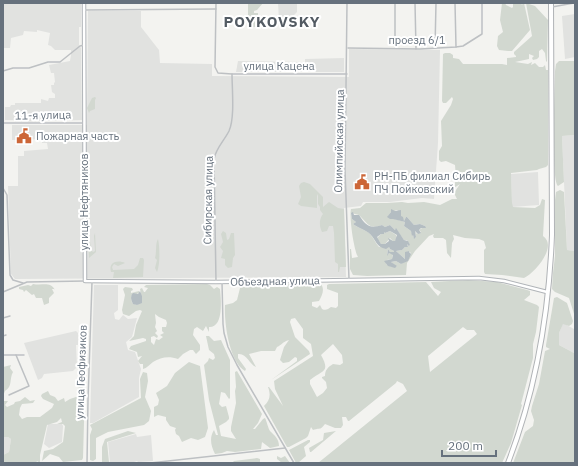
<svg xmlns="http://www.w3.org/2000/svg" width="578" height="466" font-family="'IBM Plex Sans',sans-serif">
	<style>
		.built { fill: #e1e2e0 }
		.green { fill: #d2d8d0; fill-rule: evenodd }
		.water { fill: #b4bdc2; fill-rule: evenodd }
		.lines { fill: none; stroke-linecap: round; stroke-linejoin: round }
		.secondary-casing { stroke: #b0b4b8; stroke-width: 4.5 }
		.highway-casing { stroke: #b0b3b6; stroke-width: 6 }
		.street { stroke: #bdc0c3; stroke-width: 1.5 }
		.secondary { stroke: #fff; stroke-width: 2.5 }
		.highway { stroke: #fff; stroke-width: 4 }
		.labels { text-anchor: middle; stroke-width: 4; stroke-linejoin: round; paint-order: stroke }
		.street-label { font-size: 11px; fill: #66717d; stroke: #fff }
		.poi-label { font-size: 11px; fill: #66717d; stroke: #fff; text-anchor: start }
		.district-label { font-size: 15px; font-weight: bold; letter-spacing: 1px; fill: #535b63; stroke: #fff }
	</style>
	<rect width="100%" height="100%" fill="#f3f3f0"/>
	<g class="built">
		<path d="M 3,3 L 81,3 L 81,27 L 79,27 L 79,45 L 81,48 L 82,120 L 15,122 L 15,120 L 5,120 L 5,107 L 10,107 L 11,105 L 15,105 L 15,103 L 41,103 L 41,99 L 48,101 L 49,98 L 55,98 L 55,94 L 52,92 L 51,85 L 54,85 L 54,83 L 55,82 L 54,73 L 51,73 L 49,65 L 70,61 L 71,55 L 71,50 L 55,50 L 51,46 L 48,45 L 50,33 L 37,30 L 37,32 L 24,31 L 23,35 L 11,38 L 10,48 L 3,48 Z"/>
		<path d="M 278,3 L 297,3 L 297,12 L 287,22 L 283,22 L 279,20 Z"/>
		<path d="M 88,11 L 141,11 L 141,27 L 159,50 L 160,63 L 212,64 L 212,76 L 349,77 L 349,49 L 440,50 L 438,143 L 434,199 L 422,198 L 390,202 L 363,202 L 361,206 L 344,208 L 346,277 L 15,279 L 11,274 L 8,186 L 18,186 L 18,156 L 24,156 L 24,151 L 48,149 L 47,143 L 42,143 L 42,139 L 12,140 L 12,125 L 87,125 Z"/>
		<path d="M 575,14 L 575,57 L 565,59 L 562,16 Z"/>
		<path d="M 344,58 L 344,72 L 305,72 L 305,59 Z"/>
		<path d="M 238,61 L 303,62 L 302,72 L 236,72 Z"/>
		<path d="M 575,135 L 575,251 L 567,250 L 562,136 Z"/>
		<path d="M 538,172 L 539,205 L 512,207 L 511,174 Z"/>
		<path d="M 94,285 L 118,285 L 118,310 L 114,313 L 115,319 L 119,320 L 123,315 L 128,319 L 137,318 L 132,337 L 126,342 L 128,350 L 135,352 L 141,369 L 139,378 L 139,397 L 93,423 L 90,423 Z"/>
		<path d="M 563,323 L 574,329 L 575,324 L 574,353 L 559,345 L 559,333 Z"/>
		<path d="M 76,331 L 78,333 L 78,345 L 76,345 L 77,367 L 73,371 L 44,374 L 42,378 L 38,380 L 24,343 Z"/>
		<path d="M 48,424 L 62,424 L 63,426 L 62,442 L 49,448 L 44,444 Z"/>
		<path d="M 136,434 L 137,437 L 151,435 L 153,461 L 138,462 L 137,461 L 131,463 L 110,463 L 108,442 Z"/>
		<path d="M 3,437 L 8,437 L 11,439 L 9,452 L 3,455 Z"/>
	</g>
	<g class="green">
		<path d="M 248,3 L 263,3 L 257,10 L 254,11 L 254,13 L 258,13 L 258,16 L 255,17 L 255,26 L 258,26 L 258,27 L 248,27 Z"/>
		<path d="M 502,3 L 505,3 L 506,5 L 512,8 L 513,7 L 513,3 L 521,3 L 522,5 L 523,3 L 524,3 L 530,30 L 512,51 L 508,51 L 499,50 L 497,46 L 498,36 L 503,32 L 500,20 Z"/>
		<path d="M 526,3 L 535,6 L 548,20 L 547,62 L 546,61 L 545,53 L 542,49 L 539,51 L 539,57 L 537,59 L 533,60 L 532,58 L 534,56 L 529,54 L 529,59 L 515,62 L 528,64 L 532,62 L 531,65 L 535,63 L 539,67 L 543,67 L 545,65 L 546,70 L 548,70 L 548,165 L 546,167 L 539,169 L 537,170 L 511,173 L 512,203 L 513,207 L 535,208 L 540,205 L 542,199 L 545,200 L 543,236 C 558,246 535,273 524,278 L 502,275 L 485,274 L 484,272 L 484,250 L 486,248 L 484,241 L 479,239 L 465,238 L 453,235 L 454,239 L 452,243 L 451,258 L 447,253 L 446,240 L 443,238 L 434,238 L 433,236 L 434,234 L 429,236 L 415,251 L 407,263 L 406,275 L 367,276 L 353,275 L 350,269 L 350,249 L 351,249 L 352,258 L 358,257 C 354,250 349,217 351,209 L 360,208 L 366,203 L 387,203 L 402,202 L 408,203 L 424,202 L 440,205 L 452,199 L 457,199 L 454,193 L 460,184 L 454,188 L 456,178 L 455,165 L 446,161 L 441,162 L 439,160 L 439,151 L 442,146 L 441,121 L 451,105 L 453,99 L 452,97 L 446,103 L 443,103 L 442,101 L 443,54 L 445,53 L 450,53 L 453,55 L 453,58 L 459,59 L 463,64 L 502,64 L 507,65 L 507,58 L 516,57 L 516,56 L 514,54 L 514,52 L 532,36 ZM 397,210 L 401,213 L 401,217 L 404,221 L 406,217 L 407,217 L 414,225 L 420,224 L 425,226 L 419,230 L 421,232 L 417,234 L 415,231 L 416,237 L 414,238 L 411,231 L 404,226 L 405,222 L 388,217 L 388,216 L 391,212 ZM 351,213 C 354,214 358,214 360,216 C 368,224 370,230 382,225 L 385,227 L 390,225 L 395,230 L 396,229 L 404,240 L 407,240 L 410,246 L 407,244 L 408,247 L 405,247 L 402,250 L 396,251 L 405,259 L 408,251 L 411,253 C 408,258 405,262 401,264 L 396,261 L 391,262 L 397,267 L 392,267 L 386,264 L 387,260 L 392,259 L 393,254 L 389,253 L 387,255 L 388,249 L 390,252 L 394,252 L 394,251 L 390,249 L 389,247 L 379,247 C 375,243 374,238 370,234 C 366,230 358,228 353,224 L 356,222 L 352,219 Z"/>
		<path d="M 559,61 L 575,61 L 575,135 L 562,136 L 564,182 L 558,186 C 551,178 555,87 555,71 L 556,64 Z"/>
		<path d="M 95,97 L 96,98 L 95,100 L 95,109 L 90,111 L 89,113 L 87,108 L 92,98 Z"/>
		<path d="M 304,182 L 310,184 L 323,197 L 323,207 L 329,202 L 338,208 L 344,209 L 346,267 L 340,267 L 339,272 L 338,272 L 338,264 L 335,262 L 334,233 L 333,226 L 329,226 L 327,231 L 322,232 C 319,226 319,219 323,214 L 320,210 L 320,207 L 318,204 L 318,194 L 317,196 L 317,208 L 301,206 L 298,204 L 301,197 L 299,186 L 301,183 Z"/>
		<path d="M 560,190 L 564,192 L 567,250 L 575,251 L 575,317 L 569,298 L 555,292 L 552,289 L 553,273 L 555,256 L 555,200 L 556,192 Z"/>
		<path d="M 223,231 L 226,233 L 227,240 L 229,239 L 231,233 L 234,233 L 235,255 L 233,258 L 232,267 L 228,268 L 225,265 L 225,259 L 221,258 L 223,251 L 220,247 L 223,242 L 221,234 Z"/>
		<path d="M 384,231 L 385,233 L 390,231 L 396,235 L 397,238 L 395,241 L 393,241 L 390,238 L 385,244 L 381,244 L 377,238 Z"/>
		<path d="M 88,233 L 89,233 L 91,250 L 93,252 L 95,251 L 94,236 L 95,233 L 96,252 L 89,258 Z"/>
		<path d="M 158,239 C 160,247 160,266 157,272 L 155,268 L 157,260 L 155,258 C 157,251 155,244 158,239 Z"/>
		<path d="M 140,258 L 143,258 L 144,260 L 143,277 L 113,278 L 114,272 L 111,272 C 108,261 119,260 125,263 L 118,266 L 114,264 L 112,267 L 113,270 L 134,269 L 138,265 Z"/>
		<path d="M 468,280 L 497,282 L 527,290 L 530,291 L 530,295 L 524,300 L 537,305 L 539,307 L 536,332 L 533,344 L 533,358 L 521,404 L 522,405 L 511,443 L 502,463 L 318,463 L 407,391 L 403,384 L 397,381 L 396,383 L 349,421 L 348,421 L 346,417 L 342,417 L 343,425 L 341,428 L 335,428 L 325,424 C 319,431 322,427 313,430 L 311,427 L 308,436 L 306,438 L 289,447 L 287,447 L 264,406 C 270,400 271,395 268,387 L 269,387 L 283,406 L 275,389 L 274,381 L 313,356 L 311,344 L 303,338 L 303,329 L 295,318 L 291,319 L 290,322 L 295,337 L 309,351 L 310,354 L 271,380 L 297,361 L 297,358 L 295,357 L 289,362 L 283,363 L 280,360 L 284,347 L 289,340 C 282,342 282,345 277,347 L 275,351 L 261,351 L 249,354 L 256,367 C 249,364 247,353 238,354 L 238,358 L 246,369 L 245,371 C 229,362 224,322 225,305 L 233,303 L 237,300 L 240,288 L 238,286 L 239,285 L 321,284 C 325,290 322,295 319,301 L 312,302 L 312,306 L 317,308 L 320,305 L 322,309 C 326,311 328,309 331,307 L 336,308 L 338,306 L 338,293 L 327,289 L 327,285 L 329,284 L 426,282 L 438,296 L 441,292 L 434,288 L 431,282 ZM 463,327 L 467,330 L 474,330 L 477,334 L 430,372 L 428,356 ZM 333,344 L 342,355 L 343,363 L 340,365 L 333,364 C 328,367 325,370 325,376 L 322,377 L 322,378 L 326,382 L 327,388 L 323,393 L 317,397 L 310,384 L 310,380 C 322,370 331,373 321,355 Z"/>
		<path d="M 33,284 C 43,286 50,281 55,290 L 54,289 L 52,289 L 54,293 L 49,298 L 49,303 L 44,305 L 42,298 L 36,298 L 34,294 L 32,295 L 26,290 L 24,292 L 23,290 L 19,289 L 19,287 L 28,285 L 31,286 Z"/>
		<path d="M 207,284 L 210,285 L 214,289 L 217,287 L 220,289 C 221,299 224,328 209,327 L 209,332 L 206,326 L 203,331 L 197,327 L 194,329 L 193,335 L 200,345 L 200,350 L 196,354 L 193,350 L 190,350 L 183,354 L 178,359 C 169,356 161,357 153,362 C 149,365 147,368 143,369 L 143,364 L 140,364 L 138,361 L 142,356 L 138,357 L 137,352 L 129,349 L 131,346 L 146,341 L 146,339 L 143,338 L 129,341 L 134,336 L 136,325 L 142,311 L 140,310 L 136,311 L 129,316 L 123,314 L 122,310 L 125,295 L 123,289 L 125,287 L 132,288 L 133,290 L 131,291 L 131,293 L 139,291 L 139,293 L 131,296 L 132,303 L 137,305 L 142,299 L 140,289 L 142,288 L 144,292 L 145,292 L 148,288 L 144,287 L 146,285 ZM 155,314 L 159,317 L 166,320 L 167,323 L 166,327 L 162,327 L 162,331 L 164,333 L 160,335 L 163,337 L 159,340 L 156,339 L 154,345 L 151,342 L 151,337 L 154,336 L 157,338 L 158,336 L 155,333 L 157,331 L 155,327 L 156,323 Z"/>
		<path d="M 557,297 L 567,303 L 573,321 L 572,324 L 569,326 L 563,324 L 559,333 L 559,345 L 574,353 L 575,352 L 575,463 L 513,463 L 525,432 L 533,426 L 534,420 L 531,411 L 532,406 L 539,384 L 545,351 L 550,349 L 546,347 L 546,345 L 554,298 Z"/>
		<path d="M 206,336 L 209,336 L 214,341 L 221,340 L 230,360 L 230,398 L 229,399 L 225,393 L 221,392 L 219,404 L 222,407 L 226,406 L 229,417 L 229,419 L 226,422 L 219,426 L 221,436 L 236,439 L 231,431 L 231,427 L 236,403 L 235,391 L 236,387 L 235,372 L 237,371 L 262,414 L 258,423 L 253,429 L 255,429 L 263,419 L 265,418 C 267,422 268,428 270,431 C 275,436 279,439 279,446 L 270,448 L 262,442 L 261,449 L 235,452 L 227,451 L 222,453 L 215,454 C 211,446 209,438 214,430 L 216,435 L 218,435 L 209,400 L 204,365 L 208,361 L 209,358 L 213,360 L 215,358 L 214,354 L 209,350 Z"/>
		<path d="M 189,362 L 200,366 L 208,428 L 205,437 L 198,440 L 191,438 L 182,442 L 179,436 L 176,434 L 175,430 L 176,428 L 170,426 L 166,420 L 166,417 L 158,415 L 154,417 L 154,407 L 158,405 L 159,400 L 156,393 L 167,386 L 175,373 Z"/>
		<path d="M 11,365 L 10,368 L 13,372 C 9,379 13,386 5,391 L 3,396 L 3,367 Z"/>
		<path d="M 143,372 L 147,373 L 148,381 L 145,397 L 151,411 L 149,421 L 144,425 L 108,432 L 96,438 L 96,459 L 93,461 L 90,460 L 90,435 L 92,429 L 90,425 L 141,398 L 140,379 Z"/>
		<path d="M 83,385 L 85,387 L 83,458 L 82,460 L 63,462 L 59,457 L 50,454 L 42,461 L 44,451 L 53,449 L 63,442 L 65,426 L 63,424 L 57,424 L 62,422 L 61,418 L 57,422 L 47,425 L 40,455 L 40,463 L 37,461 L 36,463 L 3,463 L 3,455 L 9,452 L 11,439 L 8,437 L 3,437 L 3,401 L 8,401 L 5,405 L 7,407 L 14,404 L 15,402 L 20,401 L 25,397 L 30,401 L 35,400 L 33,403 L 22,404 L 20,408 L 19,415 L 22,419 L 27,417 L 40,417 L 52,408 L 54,404 L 43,399 L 41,396 L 42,394 L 48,391 L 50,395 L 55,397 L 58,401 L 64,398 L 65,402 L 70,399 L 79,396 L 78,388 Z"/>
		<path d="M 128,431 L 136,433 L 107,442 L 109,462 L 102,463 L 102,447 L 105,439 Z"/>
		<path d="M 336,431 L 311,452 L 310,452 L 309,448 L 323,440 L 324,433 Z"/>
		<path d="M 308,440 L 310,440 L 310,442 L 304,447 L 306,456 L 298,463 L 296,463 L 289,450 Z"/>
		<path d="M 277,456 L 281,458 L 285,456 L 290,463 L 282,463 L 277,459 Z"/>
		<path d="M 257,458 L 260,459 L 260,463 L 232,463 L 234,461 Z"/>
	</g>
	<g class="water">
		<path d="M 391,209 L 395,211 L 401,210 L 401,216 L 403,217 L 404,221 L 406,217 L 407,217 L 414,225 L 420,224 L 425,226 L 426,228 L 421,228 L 419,230 L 421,233 L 418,234 L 415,231 L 416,237 L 414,239 L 413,235 L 412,236 L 411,231 L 404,226 L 405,222 L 393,219 L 390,219 L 387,217 L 391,212 Z"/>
		<path d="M 353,212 L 354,215 L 359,215 C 366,226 370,229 382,225 L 385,227 L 390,225 L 395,230 L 396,228 L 404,240 L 408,241 L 410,245 L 409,246 L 407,244 L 408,247 L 405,247 L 402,250 L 396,251 L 405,259 L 405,252 L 409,251 L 409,252 L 411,254 L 408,261 L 401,264 L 396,261 L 391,262 L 397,266 L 395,268 L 388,266 L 384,261 L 392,259 L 393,255 L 389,253 L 387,256 L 388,249 L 390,252 L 394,252 L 394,251 L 390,249 L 389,247 L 386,249 C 376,247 376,240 370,234 C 367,231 357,227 353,224 L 356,222 L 352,219 L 351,213 ZM 390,231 L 397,235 L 395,241 L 393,241 L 388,238 L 389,241 L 385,244 L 381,244 L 377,237 L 381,234 L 384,234 L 384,232 L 385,233 Z"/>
		<path d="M 140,291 L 142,296 L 142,303 L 137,305 L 133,304 C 131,300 130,296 133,293 L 138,294 Z"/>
	</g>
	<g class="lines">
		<g class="secondary-casing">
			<path id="secondary" d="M 84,3 L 85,281 L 216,282 L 479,278 L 504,281 L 547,292"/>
		</g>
		<g class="highway-casing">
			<path id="highway" d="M 508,463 C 536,390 549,313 552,235 L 551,3"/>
		</g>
		<g class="street">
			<path d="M 216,3 L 215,67 L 218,73 L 232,74 L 347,74"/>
			<path d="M 347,3 L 345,170 L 349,279"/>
			<path d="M 415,3 L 416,49"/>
			<path d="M 455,3 L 456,47"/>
			<path d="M 552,7 L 574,3"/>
			<path d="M 84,10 L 216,9"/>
			<path d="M 348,48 L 420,49 L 456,47 L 463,46 L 482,34 L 482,3"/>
			<path d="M 395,48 L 395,3"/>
			<path d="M 435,48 L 436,3"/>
			<path d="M 3,71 L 13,68 L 29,68 L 48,62 L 60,62 L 80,46 L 84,45"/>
			<path d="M 3,123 L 84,123"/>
			<path d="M 3,188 L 7,195 L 10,275 L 13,280 L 23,283"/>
			<path d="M 216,282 L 214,159 C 216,148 224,141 229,131 C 235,118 232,89 232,74"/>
			<path d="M 222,282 L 223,324 L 224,333 L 228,347 L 237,365 L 294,463"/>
			<path d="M 3,292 L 27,282 L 85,281"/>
			<path d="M 3,318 L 10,316"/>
			<path d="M 3,336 L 6,335"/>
			<path d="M 3,355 L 24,355"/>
			<path d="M 9,395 L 29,386 L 16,355"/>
			<path d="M 87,463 L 88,400 L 92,282"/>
			<path d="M 150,463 L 285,448"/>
		</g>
		<use href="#secondary" class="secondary"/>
		<use href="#highway" class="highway"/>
	</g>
	<defs>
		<g id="civic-bare" transform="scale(1.2)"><path d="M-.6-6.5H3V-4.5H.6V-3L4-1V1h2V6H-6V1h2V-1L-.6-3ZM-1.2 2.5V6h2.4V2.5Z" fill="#cc6637" stroke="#fff" stroke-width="2.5" paint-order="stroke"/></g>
	</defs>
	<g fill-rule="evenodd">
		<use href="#civic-bare" x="24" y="136"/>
		<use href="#civic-bare" x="362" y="182"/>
	</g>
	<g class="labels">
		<g class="street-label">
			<text x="417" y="44">проезд 6/1</text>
			<text x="279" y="70">улица Кацена</text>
			<text transform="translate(43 115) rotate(-1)" y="4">11-я улица</text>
			<text transform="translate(339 141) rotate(-89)" y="4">Олимпийская улица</text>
			<text transform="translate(208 200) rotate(-89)" y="4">Сибирская улица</text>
			<text transform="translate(84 202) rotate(-90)" y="4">улица Нефтяников</text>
			<text transform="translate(275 281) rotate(-1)" y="4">Объездная улица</text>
			<text transform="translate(81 372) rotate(-88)" y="4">улица Геофизиков</text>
		</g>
		<g class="poi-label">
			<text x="36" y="140">Пожарная часть</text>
			<text x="374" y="180">РН-ПБ филиал Сибирь<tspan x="374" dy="13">ПЧ Пойковский</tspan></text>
		</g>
		<g class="district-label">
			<text x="272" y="27">POYKOVSKY</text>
		</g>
	</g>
	<rect width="578" height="466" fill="none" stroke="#66717d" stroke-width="8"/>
	<path d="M442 450v6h54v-6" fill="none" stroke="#66717d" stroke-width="2"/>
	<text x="448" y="450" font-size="12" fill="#66717d" stroke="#ffffff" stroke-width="3" paint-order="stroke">200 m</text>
</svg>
